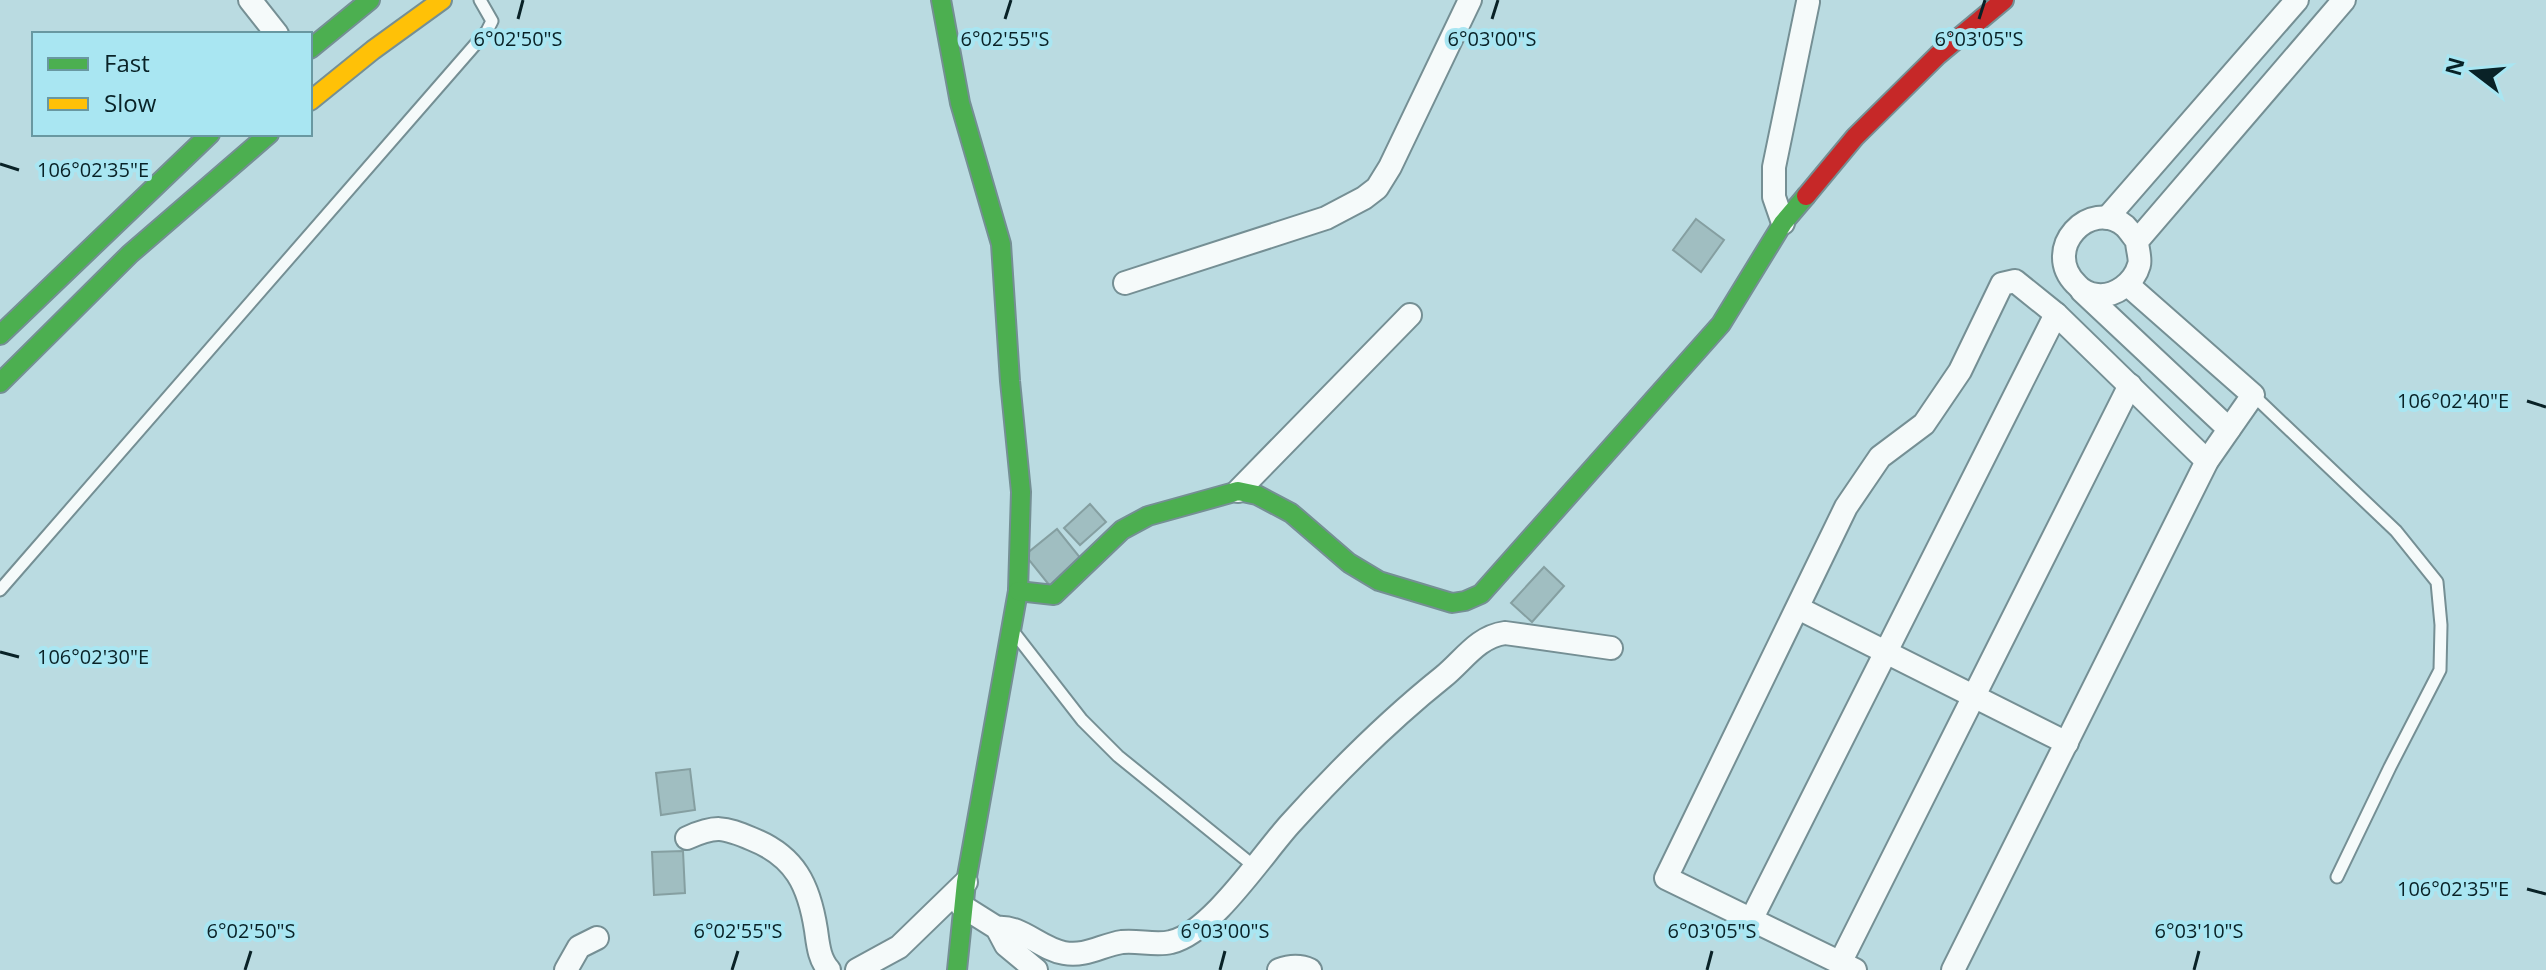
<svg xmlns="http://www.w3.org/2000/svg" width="2546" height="970" font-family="'Open Sans',sans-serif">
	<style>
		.building { fill: #a0bec1; stroke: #859fa1; stroke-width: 2 }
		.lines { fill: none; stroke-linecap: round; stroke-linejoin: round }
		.lane-casing { stroke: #758f94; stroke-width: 15 }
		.street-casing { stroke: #758f94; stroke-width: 26 }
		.fast-casing { stroke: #758f94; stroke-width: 22 }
		.slow-casing { stroke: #758f94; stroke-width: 22 }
		.jam-casing { stroke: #758f94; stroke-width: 22 }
		.lane { stroke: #f5fafa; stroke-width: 11 }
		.street { stroke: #f5fafa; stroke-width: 22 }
		.fast { stroke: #4caf50; stroke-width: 18 }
		.slow { stroke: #ffc107; stroke-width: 18 }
		.jam { stroke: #c62828; stroke-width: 18 }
		.ticks { fill: none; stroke: #092227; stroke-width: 3 }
		.ticks-label { font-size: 20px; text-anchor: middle; fill: #092227; stroke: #a9e6f2; stroke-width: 8; stroke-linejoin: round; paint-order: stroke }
	</style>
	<rect width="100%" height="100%" fill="#badbe1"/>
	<g class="building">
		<path d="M 1696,219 L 1724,240 L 1701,272 L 1673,250 Z"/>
		<path d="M 1090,504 L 1106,522 L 1080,545 L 1064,528 Z"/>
		<path d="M 1057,529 L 1082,560 L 1050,586 L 1025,555 Z"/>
		<path d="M 1544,567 L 1564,586 L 1532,622 L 1511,603 Z"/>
		<path d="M 690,769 L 695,810 L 661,815 L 656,773 Z"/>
		<path d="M 683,851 L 685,893 L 654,895 L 652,852 Z"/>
	</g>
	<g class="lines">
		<g class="lane-casing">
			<g id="lane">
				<path d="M 2253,395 L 2396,531 L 2437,582 L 2441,625 L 2440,670 L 2390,767 L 2337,877"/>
				<path d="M 0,590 L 487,31 L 492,21 L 480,0"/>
				<path d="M 1016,635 L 1082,720 L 1118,756 L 1255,867"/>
			</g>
		</g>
		<g class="street-casing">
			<g id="street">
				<path d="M 250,0 L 277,34"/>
				<path d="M 2107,218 L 2297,0"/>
				<path d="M 1783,223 L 1774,197 L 1774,167 L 1808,2"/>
				<path d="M 2137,241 C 2133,236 2129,230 2125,226 C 2090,197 2041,249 2076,284 C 2081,290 2088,294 2097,295 C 2115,297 2134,283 2139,265 C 2141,259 2137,248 2137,241 L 2344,0"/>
				<path d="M 1125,283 L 1326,218 L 1364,198 L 1377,188 L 1390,167 L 1470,0"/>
				<path d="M 2082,291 L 2229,429"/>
				<path d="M 1238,491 L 1410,315"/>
				<path d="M 1798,608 L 2067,743"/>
				<path d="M 687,838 C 716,825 723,827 752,839 C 795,856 809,885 816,930 C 818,944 819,959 829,970"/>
				<path d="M 962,906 L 997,928 L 1006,945 L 1036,970"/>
				<path d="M 1751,920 L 2056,314"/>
				<path d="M 997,928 C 1021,925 1040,949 1064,953 C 1086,957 1102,945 1122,942 C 1138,940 1155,946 1171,942 C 1211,933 1262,855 1290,824 C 1337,772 1388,721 1443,677 C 1464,660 1477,637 1505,633 L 1611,648"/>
				<path d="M 1840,963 L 2130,385"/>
				<path d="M 566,970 L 579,947 L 597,938"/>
				<path d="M 857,970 L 899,947 L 966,882"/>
				<path d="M 1279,970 C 1290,966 1299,965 1310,970"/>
				<path d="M 1855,970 L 1666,878 L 1846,507 L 1880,457 L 1924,424 L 1960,371 L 2002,284 L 2015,281 L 2056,314 L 2207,461"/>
				<path d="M 1953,970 L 2207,461 L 2253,395 L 2128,285"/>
			</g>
		</g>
		<g class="fast-casing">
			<g id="fast">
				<path d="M 941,0 L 960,103 L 1001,244 L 1010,381 L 1021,492 L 1018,591 L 966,882 L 957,970"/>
				<path d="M 310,49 L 370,0"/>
				<path d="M 0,335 L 210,134"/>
				<path d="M 0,383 L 130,254 L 269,134"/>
				<path d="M 1018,591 L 1054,595 L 1122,530 L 1148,516 L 1238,491 L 1257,495 L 1291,513 L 1349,563 L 1379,581 L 1452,603 L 1465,601 L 1481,594 L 1721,324 L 1783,223 L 1806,196"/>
			</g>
		</g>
		<g class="slow-casing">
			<path id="slow" d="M 310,101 L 373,50 L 442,0"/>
		</g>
		<g class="jam-casing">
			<path id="jam" d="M 1806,196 L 1855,137 L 1938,55 L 2004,0"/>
		</g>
		<use href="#lane" class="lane"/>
		<use href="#street" class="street"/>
		<use href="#fast" class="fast"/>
		<use href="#slow" class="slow"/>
		<use href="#jam" class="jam"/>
	</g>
	<path class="ticks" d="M 518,19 L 523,0M 1005,19 L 1011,0M 1492,19 L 1498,0M 1979,19 L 1985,0M 0,164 L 19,170M 2527,401 L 2546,407M 0,652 L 19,657M 2527,889 L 2546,894M 245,970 L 251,951M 732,970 L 738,951M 1220,970 L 1225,951M 1707,970 L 1712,951M 2194,970 L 2199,951"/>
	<g class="ticks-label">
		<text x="518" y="46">6°02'50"S</text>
		<text x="1005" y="46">6°02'55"S</text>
		<text x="1492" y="46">6°03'00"S</text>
		<text x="1979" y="46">6°03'05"S</text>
		<text x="93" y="177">106°02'35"E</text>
		<text x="2453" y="408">106°02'40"E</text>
		<text x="93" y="664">106°02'30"E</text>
		<text x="2453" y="896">106°02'35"E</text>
		<text x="251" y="938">6°02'50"S</text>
		<text x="738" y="938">6°02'55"S</text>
		<text x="1225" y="938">6°03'00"S</text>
		<text x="1712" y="938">6°03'05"S</text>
		<text x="2199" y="938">6°03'10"S</text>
	</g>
	<rect x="32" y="32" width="280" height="104" fill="#a9e6f2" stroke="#6998a1" stroke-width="2"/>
	<rect x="48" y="58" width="40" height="12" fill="#4caf50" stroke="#6998a1" stroke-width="2"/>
	<text x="104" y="72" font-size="24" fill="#092227">Fast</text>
	<rect x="48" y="98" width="40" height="12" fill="#ffc107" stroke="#6998a1" stroke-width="2"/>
	<text x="104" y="112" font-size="24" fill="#092227">Slow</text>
	<g transform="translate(2474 72) rotate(286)" stroke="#a9e6f2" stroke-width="6" paint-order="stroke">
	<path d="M0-6L14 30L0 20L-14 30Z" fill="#092227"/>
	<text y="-12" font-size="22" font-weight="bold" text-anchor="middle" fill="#092227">N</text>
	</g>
</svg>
